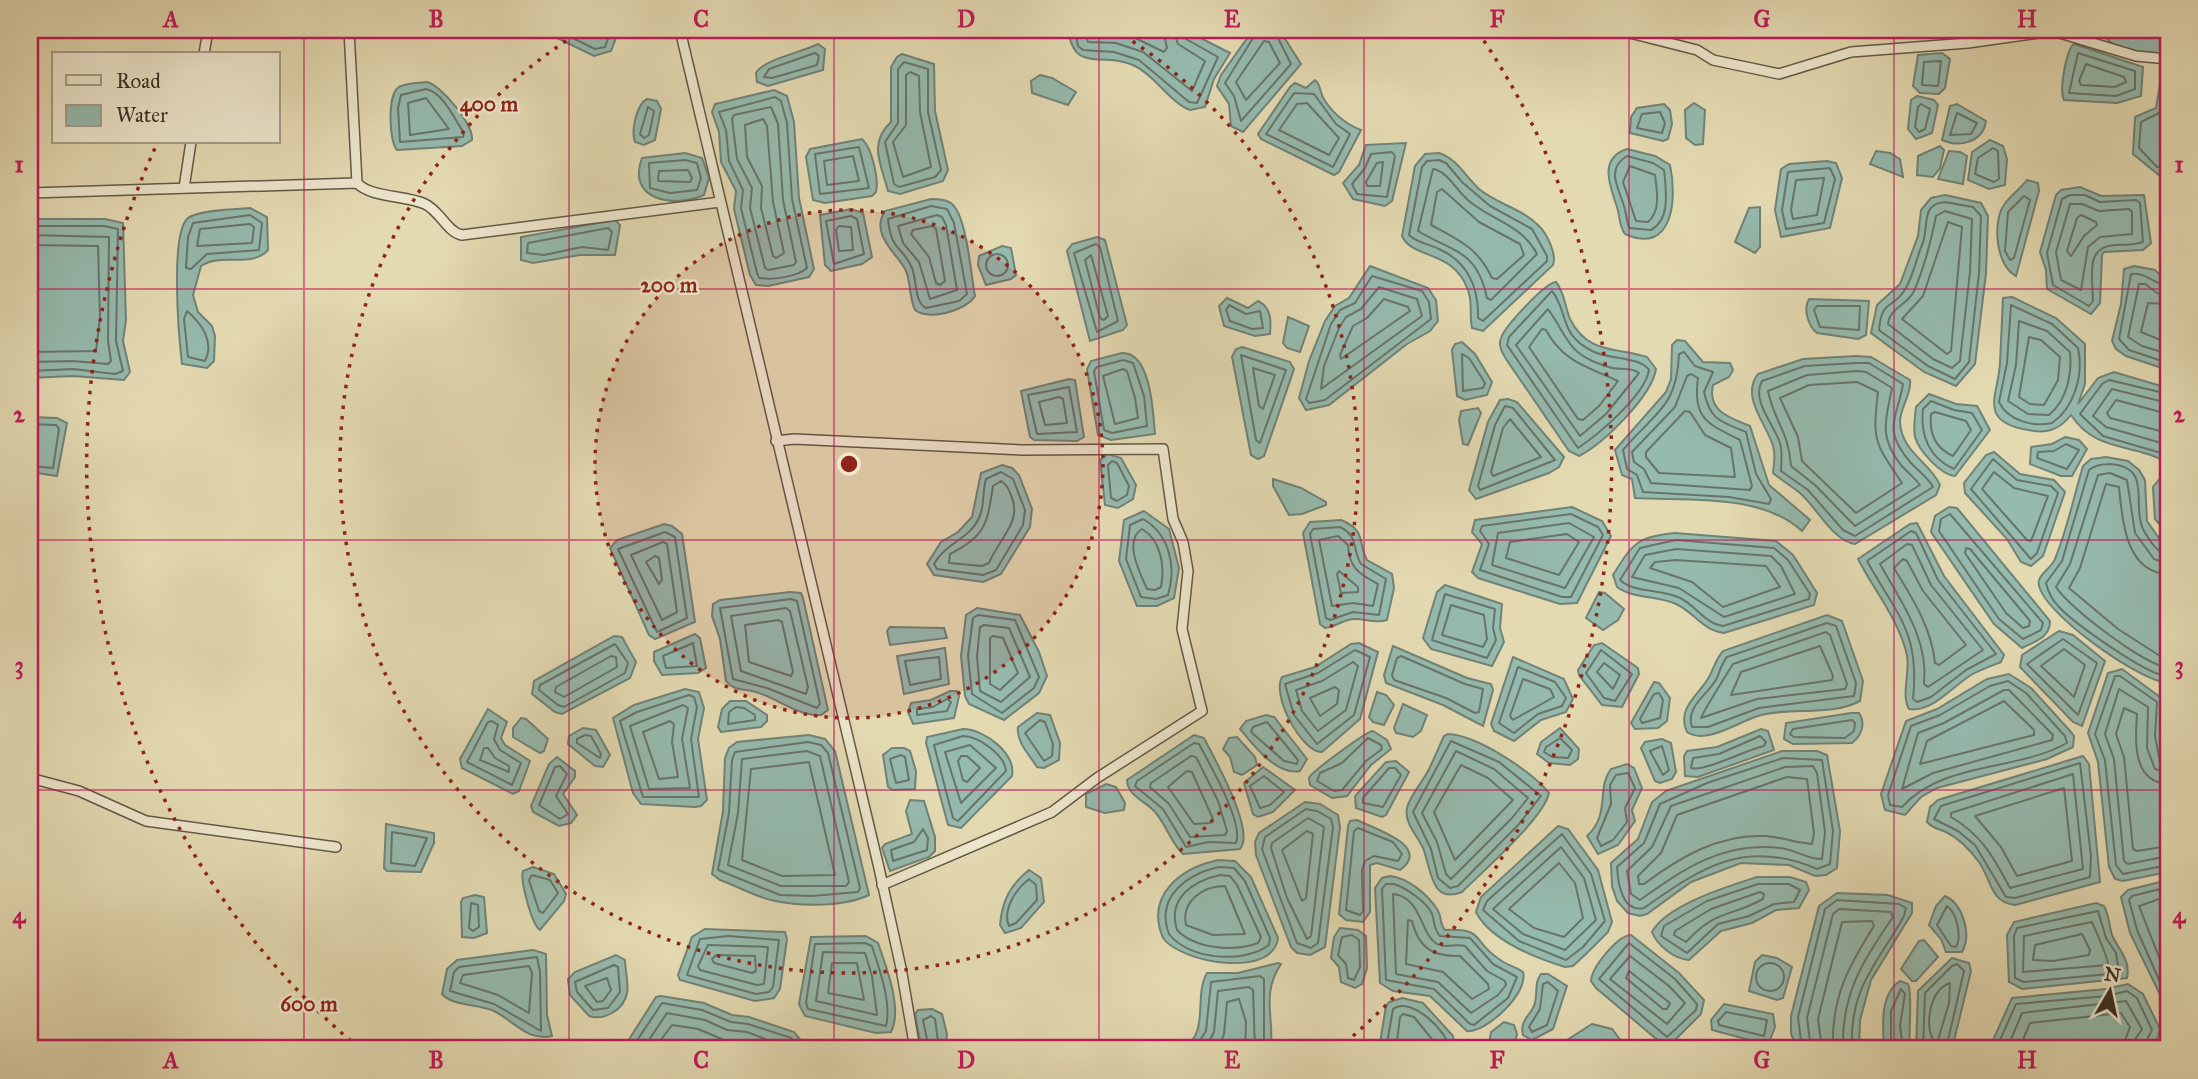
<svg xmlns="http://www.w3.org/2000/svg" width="2198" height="1079" font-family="'IM FELL Great Primer',serif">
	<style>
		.water { fill: #95baae; stroke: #718277; stroke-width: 2 }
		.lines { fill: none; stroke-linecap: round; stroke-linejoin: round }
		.shore { stroke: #68746a; stroke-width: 2 }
		.minor-casing { stroke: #645948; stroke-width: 12 }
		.minor { stroke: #ede7cd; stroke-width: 9 }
		.grid { fill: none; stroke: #c2185b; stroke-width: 2; stroke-opacity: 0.55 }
		.ring { fill: none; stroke: #8f2418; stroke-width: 3.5; stroke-dasharray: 3.5 7 }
		.centre { fill: #8f2418; stroke: #ede7cd; stroke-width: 3.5 }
		.ring-label { font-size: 21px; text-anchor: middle; font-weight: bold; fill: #8f2418; stroke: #ede7cd; stroke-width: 5; stroke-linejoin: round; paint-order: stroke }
		.neatline { fill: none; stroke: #c2185b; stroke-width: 2.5 }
		.grid-label { font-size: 23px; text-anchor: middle; font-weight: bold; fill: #c2185b }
	</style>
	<rect width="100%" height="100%" fill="#e4dab2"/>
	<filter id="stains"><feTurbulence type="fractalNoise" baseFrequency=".00286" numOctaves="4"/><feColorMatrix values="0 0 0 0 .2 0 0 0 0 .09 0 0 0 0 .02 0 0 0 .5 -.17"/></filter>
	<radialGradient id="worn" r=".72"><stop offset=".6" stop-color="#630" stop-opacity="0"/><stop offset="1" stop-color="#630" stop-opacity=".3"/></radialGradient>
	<g class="water">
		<path d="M 547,30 L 619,30 L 611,51 L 594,56 L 551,35 Z"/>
		<path d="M 1068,30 L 1185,30 L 1230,53 L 1214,79 L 1205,107 L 1190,110 C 1169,102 1156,76 1135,66 C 1102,50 1075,75 1068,30 Z"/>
		<path d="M 1253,30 L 1280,31 L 1301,64 L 1243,132 L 1231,126 L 1229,104 L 1217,86 L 1221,75 Z"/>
		<path d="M 2102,30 L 2168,30 L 2168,56 C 2148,54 2108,53 2102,30 Z"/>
		<path d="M 818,44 L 825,49 L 823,70 L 768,86 L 757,82 L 756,73 C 762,60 803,52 818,44 Z"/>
		<path d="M 2074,44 L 2143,67 L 2141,96 L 2117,103 L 2064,100 C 2059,91 2066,50 2074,44 Z"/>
		<path d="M 1942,53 L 1950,59 L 1945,88 L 1939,94 L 1920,93 L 1913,86 L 1918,55 Z"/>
		<path d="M 902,54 L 934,64 L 935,111 L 948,170 L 943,181 L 900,194 L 888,191 C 881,164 868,143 891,122 L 891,67 L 897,57 Z"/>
		<path d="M 1040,75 L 1052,78 L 1076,92 L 1068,105 L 1032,93 L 1031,81 Z"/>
		<path d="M 2168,77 L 2168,175 L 2160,176 L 2133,154 L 2135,117 L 2156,108 L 2160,84 Z"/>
		<path d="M 1315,80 C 1322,86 1319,93 1325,101 C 1334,114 1345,124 1361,130 L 1339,172 L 1334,175 L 1261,139 L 1258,134 L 1290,87 L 1295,83 L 1306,88 Z"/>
		<path d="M 427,82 C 441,85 474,125 472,140 L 462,146 L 397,150 C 389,142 387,94 399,87 C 407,83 419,83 427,82 Z"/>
		<path d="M 774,90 L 787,96 L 794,122 L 799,198 L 814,269 L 809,277 L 768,286 L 756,285 L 750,275 L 734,209 L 736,191 L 721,162 L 719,132 L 712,112 L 715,104 Z"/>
		<path d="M 1917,96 L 1934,100 L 1938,105 L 1932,133 L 1916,139 L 1908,129 L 1911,100 Z"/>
		<path d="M 647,99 L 657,101 L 661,109 L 655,140 L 644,145 L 635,142 C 631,131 636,105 647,99 Z"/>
		<path d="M 1694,103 L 1705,110 L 1703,144 L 1695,145 L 1686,138 L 1685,110 Z"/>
		<path d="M 1664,104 L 1670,110 L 1672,124 L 1668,139 L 1663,141 L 1630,133 L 1631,117 L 1637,108 Z"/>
		<path d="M 1957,104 L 1986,121 C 1983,142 1960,148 1942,140 L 1950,106 Z"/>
		<path d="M 862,139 C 872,148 879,179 876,192 L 872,196 L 825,203 L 813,200 L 806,157 L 810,149 Z"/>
		<path d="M 1990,140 L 2003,146 L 2007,159 L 2005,185 L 1989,189 L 1968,180 L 1972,152 Z"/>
		<path d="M 1406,143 L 1392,201 L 1385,206 L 1353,199 L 1343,183 L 1359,165 L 1366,145 Z"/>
		<path d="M 1940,146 L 1944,150 L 1940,168 L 1933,177 L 1917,175 L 1918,156 Z"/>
		<path d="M 1627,149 L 1655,156 L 1670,165 C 1677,197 1674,256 1625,234 C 1619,226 1620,216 1617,207 C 1611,188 1597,159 1627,149 Z"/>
		<path d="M 1876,151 L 1890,153 L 1900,159 L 1903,177 L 1870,164 Z"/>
		<path d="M 1949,151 L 1960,152 L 1967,156 L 1963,184 L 1938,179 Z"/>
		<path d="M 685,153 L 702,158 L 709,178 L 704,195 C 675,208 626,201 642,158 Z"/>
		<path d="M 1439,153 C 1456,158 1466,177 1479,189 C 1497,204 1523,209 1539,226 C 1547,234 1557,254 1553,265 L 1483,331 L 1472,328 C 1469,315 1473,303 1468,290 C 1453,249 1413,260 1402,236 L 1415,166 L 1425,154 Z"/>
		<path d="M 1827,161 L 1836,163 L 1842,178 L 1830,228 L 1781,237 L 1775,210 L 1781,169 L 1789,164 Z"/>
		<path d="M 2027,180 L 2038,183 L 2039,191 L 2016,276 C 1996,266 1992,222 2004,205 C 2010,196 2020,189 2027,180 Z"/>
		<path d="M 2080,187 L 2101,196 L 2144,195 L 2151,243 L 2143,250 L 2104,252 L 2102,255 L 2100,303 L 2091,314 L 2047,289 L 2046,270 L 2040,252 L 2056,195 L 2061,190 Z"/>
		<path d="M 1945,195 L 1981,203 L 1988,216 L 1986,273 L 1975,364 L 1956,386 L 1924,372 L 1871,333 L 1877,305 L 1900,284 L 1918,236 L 1921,210 L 1931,198 Z"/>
		<path d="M 931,199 C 938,199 947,199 952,204 C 967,217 971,276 975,296 C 966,311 928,321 915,310 C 909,297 911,283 906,271 C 899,255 869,235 885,211 Z"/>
		<path d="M 1760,207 L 1760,247 L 1755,253 L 1735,242 L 1749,208 Z"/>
		<path d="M 250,208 L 267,217 L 268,250 C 251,269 221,252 201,266 L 193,295 L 198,312 L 212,326 L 215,336 L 214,361 L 207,368 L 182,364 C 179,338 170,237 187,219 C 195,210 237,209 250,208 Z"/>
		<path d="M 851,209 L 863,213 L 872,257 L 862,264 L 831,271 L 825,265 L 820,215 Z"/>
		<path d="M 30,219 L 105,219 L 123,223 L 126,320 L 123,341 L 130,372 L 124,380 L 73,376 L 30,378 Z"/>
		<path d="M 615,220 L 620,225 L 615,255 L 580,255 L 533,263 L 521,260 L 521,237 Z"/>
		<path d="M 1097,237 L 1105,240 L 1127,325 L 1123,330 L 1090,341 L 1067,251 L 1072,244 Z"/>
		<path d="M 1002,246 L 1011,248 L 1016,275 L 1011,279 L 986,285 L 978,265 L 979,256 Z"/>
		<path d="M 1370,266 L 1428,288 L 1436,300 L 1438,321 L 1430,331 L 1407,344 L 1329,405 L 1306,410 L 1299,398 L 1309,361 L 1325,321 L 1335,306 L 1349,298 Z"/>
		<path d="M 2134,266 L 2155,270 L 2163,278 L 2168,277 L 2168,370 L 2126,356 L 2116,349 L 2112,341 L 2121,304 L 2124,269 Z"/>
		<path d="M 1556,282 C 1564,291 1565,307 1570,319 C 1588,355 1617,347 1647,357 L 1656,369 C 1652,396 1603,444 1579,456 L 1569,451 L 1506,359 C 1502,352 1498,346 1501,338 C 1505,326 1545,283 1556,282 Z"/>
		<path d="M 2012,297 L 2056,318 L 2085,344 L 2085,384 L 2078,404 L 2098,378 L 2114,372 L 2168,388 L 2168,463 C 2133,442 2097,454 2071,415 C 2059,430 2047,434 2028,430 C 1976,421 1999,394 2000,363 C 2001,342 2002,320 2003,298 Z"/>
		<path d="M 1227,298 L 1248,308 L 1258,301 C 1272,308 1271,321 1270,334 L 1255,336 L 1224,326 L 1219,306 Z"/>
		<path d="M 1809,299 L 1869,301 L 1866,335 L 1858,339 L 1817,333 C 1808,326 1803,309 1809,299 Z"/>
		<path d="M 1288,317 L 1309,326 L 1300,352 L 1287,348 L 1283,343 Z"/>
		<path d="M 1677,340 L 1685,341 L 1703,362 L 1730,363 L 1733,370 L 1729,377 L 1713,385 C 1707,412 1731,418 1750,426 L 1769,485 L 1810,520 L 1802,531 C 1761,493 1687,501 1635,498 L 1632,479 L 1622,475 L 1615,450 L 1666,392 L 1671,379 L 1672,345 Z"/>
		<path d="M 1462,342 L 1475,354 L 1492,382 L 1487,395 L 1465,400 L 1457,396 L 1452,350 L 1455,344 Z"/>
		<path d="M 1242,347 L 1290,362 L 1294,369 L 1264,456 L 1258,459 L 1251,455 L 1232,357 L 1236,349 Z"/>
		<path d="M 1122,353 C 1151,352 1153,412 1155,434 L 1111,440 L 1098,435 L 1087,369 L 1091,361 Z"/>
		<path d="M 1856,356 L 1871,357 L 1910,380 C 1912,394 1900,407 1900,422 C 1902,453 1929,461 1940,485 L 1936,495 L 1855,544 C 1833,541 1817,508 1801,494 C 1792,486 1782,481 1773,473 C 1774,464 1776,454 1773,446 C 1767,424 1740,397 1758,374 L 1803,359 Z"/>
		<path d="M 1069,379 L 1075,380 L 1084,437 L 1077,441 L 1034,440 L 1030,437 L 1021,391 Z"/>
		<path d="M 1929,394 L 1956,404 L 1977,406 L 1990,430 L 1955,476 C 1941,475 1919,451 1915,437 C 1913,427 1915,417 1916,407 Z"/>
		<path d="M 1508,399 L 1517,402 L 1564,457 L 1559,467 L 1549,473 L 1476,499 L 1469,490 L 1488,422 L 1500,400 Z"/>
		<path d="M 1478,408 L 1481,413 L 1468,445 L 1463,444 L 1459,420 L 1461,411 Z"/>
		<path d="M 30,417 L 57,418 L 67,423 L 57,476 L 30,472 Z"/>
		<path d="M 2065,437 L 2079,440 L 2087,449 L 2072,476 L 2061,476 L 2030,464 L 2031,447 L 2052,444 Z"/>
		<path d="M 1994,452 L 2020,474 L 2054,480 L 2065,492 L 2043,556 L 2031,566 L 2021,562 L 2007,539 L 1965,493 L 1964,483 L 1986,455 Z"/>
		<path d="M 1108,454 L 1121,458 L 1136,485 L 1133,499 L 1118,508 L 1105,505 L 1100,460 Z"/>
		<path d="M 2106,457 L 2128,461 L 2139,470 L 2145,480 L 2147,521 L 2168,551 L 2168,682 C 2146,686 2032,607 2039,580 C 2042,572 2052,567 2055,559 C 2067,530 2074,496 2083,466 L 2091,459 Z"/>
		<path d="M 1002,465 L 1012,468 L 1019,475 L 1032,509 L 1030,527 L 1001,574 L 983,582 L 934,575 L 927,564 L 941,542 L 958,532 L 972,517 L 981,473 Z"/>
		<path d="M 2161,477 L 2168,478 L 2168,534 L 2155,519 L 2153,487 Z"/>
		<path d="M 1273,479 L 1301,488 L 1326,502 L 1326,505 L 1302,514 L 1289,515 L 1273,486 Z"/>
		<path d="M 1572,507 L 1602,521 L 1611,536 L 1577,603 L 1560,604 L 1478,578 L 1472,572 L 1482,544 L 1472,532 L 1475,520 Z"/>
		<path d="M 1949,507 L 1957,508 L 2050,621 C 2050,638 2035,641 2022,648 L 1994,624 L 1931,532 L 1935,516 Z"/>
		<path d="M 1144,511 L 1169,529 L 1179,568 L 1174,598 L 1157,606 L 1137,606 L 1119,561 L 1124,520 Z"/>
		<path d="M 1341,520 C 1367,531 1357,541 1367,560 L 1392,574 L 1394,588 L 1387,620 C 1374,624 1365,618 1353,619 C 1343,620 1335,627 1325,628 L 1320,624 L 1303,533 L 1310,522 Z"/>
		<path d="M 1917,523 L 1944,576 L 2004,655 L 2001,662 C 1991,666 1980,670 1971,675 C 1953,686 1932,713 1909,709 C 1900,694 1912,669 1906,651 C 1896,616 1874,590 1858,559 L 1910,524 Z"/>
		<path d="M 664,524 L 672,526 L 682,534 L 695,622 L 655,639 L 649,635 L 610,548 L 617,540 Z"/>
		<path d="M 1675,533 L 1776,541 L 1793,555 L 1817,593 L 1814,605 L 1724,633 C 1703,631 1694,612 1676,604 C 1657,595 1633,599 1617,587 L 1613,575 C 1633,543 1637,537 1675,533 Z"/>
		<path d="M 1445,585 L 1502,604 L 1500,628 L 1504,642 L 1492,666 L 1431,649 L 1423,638 L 1437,592 Z"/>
		<path d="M 790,592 L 801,593 L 803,598 L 828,710 L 821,715 C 798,717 775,696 752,691 C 742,689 733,690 726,681 L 720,639 L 712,616 L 713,604 L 720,600 Z"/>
		<path d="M 1599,592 L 1605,593 L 1624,609 L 1618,620 L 1603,630 L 1586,618 Z"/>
		<path d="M 977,608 L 1020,615 L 1039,652 L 1047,676 L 1039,693 L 1004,720 L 969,704 L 965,696 L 961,656 L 966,615 Z"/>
		<path d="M 1827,615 L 1842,621 L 1863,681 L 1860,701 C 1830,717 1790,706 1758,716 C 1738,722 1706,745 1687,732 C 1676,708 1699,695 1709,677 C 1714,668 1716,659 1723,651 Z"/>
		<path d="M 890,627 L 944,628 L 947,638 L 890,645 L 887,631 Z"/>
		<path d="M 2059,631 L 2073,635 L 2105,661 L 2082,726 L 2073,722 L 2020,667 L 2022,655 Z"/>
		<path d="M 695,634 L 700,638 L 706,668 L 698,673 L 662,675 L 654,661 L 654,652 Z"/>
		<path d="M 614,636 L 622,637 L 636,662 L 630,678 L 562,714 L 555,712 L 532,694 L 534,681 Z"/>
		<path d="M 1359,643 L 1378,652 L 1360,719 L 1322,752 C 1302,753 1271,695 1282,677 L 1315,667 L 1351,644 Z"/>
		<path d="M 1602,643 L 1638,668 L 1639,674 L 1622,707 L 1602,705 L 1579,675 L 1578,670 L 1594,645 Z"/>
		<path d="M 1393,646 L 1467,678 L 1491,684 L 1493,690 L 1483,726 L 1443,705 L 1386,683 L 1384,675 Z"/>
		<path d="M 945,648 L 949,684 L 904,694 L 897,656 Z"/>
		<path d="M 1513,657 L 1564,679 L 1573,699 L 1566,712 L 1541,720 L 1514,741 L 1494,731 L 1491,724 Z"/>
		<path d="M 2122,669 L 2164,700 L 2162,736 L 2168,767 L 2168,872 L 2123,881 L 2115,879 L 2109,867 L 2098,762 L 2088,733 L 2108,673 Z"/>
		<path d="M 2009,674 L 2031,688 L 2071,732 L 2074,736 L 2073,747 L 2047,759 L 1937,788 L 1921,797 L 1905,815 L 1885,810 L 1881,794 L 1906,721 L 1937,709 L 1987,679 Z"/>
		<path d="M 1654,682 L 1659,683 L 1670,698 L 1667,721 L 1658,728 L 1635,729 L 1631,723 Z"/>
		<path d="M 685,689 L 699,692 L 704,708 L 698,739 L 707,800 L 701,806 L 695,807 L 641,804 L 633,793 L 613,718 L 634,705 Z"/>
		<path d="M 950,691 L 957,691 L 959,696 L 954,718 L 913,724 L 908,712 L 911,703 L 931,700 Z"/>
		<path d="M 1377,692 L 1386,695 L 1394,705 L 1384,725 L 1373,722 L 1369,717 Z"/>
		<path d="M 730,701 L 746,701 L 767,715 L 767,721 L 761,727 L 721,732 L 718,727 L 722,709 Z"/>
		<path d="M 1403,704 L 1427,715 L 1421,731 L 1413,737 L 1396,733 L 1394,728 Z"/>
		<path d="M 488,709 L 507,722 L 501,738 L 505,745 L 530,761 L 519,791 L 513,794 L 462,768 L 460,759 Z"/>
		<path d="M 1037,713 L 1050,715 L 1060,743 L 1059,760 L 1044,768 L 1037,767 C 1029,754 1016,742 1018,727 Z"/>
		<path d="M 1851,713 L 1859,713 C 1866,723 1862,735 1852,743 L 1793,744 L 1784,739 L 1786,723 Z"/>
		<path d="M 1266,715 L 1274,717 L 1307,759 L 1300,771 C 1277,776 1253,745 1240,729 L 1246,721 Z"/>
		<path d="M 521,718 L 526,719 L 548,739 L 544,751 L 540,753 L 513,737 L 513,728 Z"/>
		<path d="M 583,728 L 596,730 L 610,755 L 603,767 L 595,766 L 568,744 L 569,736 Z"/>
		<path d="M 1560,728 L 1579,749 L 1578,759 L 1570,765 L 1549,763 L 1537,754 L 1541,742 Z"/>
		<path d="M 963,729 C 984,729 1016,753 1012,776 L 961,828 L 948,825 L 926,743 L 927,737 Z"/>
		<path d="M 1761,729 L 1768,731 L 1774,750 L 1698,777 L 1685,776 L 1684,756 L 1687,751 L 1717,747 Z"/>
		<path d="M 1373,731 L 1387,740 L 1391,749 L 1371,765 L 1347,796 L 1332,798 L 1310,785 L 1309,778 C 1311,772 1367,731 1373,731 Z"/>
		<path d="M 1448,734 C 1477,735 1531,771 1549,793 C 1544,818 1482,872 1462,892 C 1430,905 1431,867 1423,848 C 1417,835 1404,823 1407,808 C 1410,795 1422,783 1428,771 C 1434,759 1439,747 1444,736 Z"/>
		<path d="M 809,735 L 825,739 L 835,751 L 869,895 C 844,907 799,907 771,900 C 754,896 737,886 720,880 L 712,874 L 723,811 L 725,758 L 729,748 L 737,742 Z"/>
		<path d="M 1194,735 L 1204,738 C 1214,758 1256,831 1240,849 L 1183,854 C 1171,843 1166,824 1155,812 C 1145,800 1128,797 1127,780 Z"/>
		<path d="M 1237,737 L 1255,757 L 1257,765 L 1242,775 L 1234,772 L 1230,757 L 1223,749 L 1229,738 Z"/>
		<path d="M 1662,739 L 1671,743 L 1676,772 L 1672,779 L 1660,783 L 1655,781 L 1641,748 L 1645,742 Z"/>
		<path d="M 892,748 L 904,748 L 910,751 L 916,771 L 915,789 L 893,790 L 888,787 L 883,755 Z"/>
		<path d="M 1782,751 L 1817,751 L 1827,755 L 1840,831 L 1837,868 L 1826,875 L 1815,876 L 1789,865 L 1741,863 L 1691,882 L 1647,914 L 1640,916 L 1628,913 L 1617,901 L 1612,886 L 1611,863 L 1638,839 L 1652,802 L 1666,791 Z"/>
		<path d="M 2083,756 L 2089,764 L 2100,882 L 2015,905 C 1990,902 1992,881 1979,862 C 1970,850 1960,839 1946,832 C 1939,829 1932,828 1927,822 L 1930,807 L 1938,800 Z"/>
		<path d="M 557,757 L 575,771 L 575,777 L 563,794 L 577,815 L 571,823 L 559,826 L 533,812 L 531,806 L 549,764 Z"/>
		<path d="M 1396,761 L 1409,772 L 1386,815 L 1382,817 L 1356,808 L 1355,796 L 1386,762 Z"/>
		<path d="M 1627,764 L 1634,768 L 1642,788 L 1632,810 L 1635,821 L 1618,845 L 1598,854 L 1587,836 C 1611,814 1596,788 1611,769 Z"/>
		<path d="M 1263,767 L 1295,790 L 1273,812 L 1258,817 L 1253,814 L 1244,783 Z"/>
		<path d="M 1106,784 L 1116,787 L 1125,803 L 1124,810 L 1105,813 L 1086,807 L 1086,794 Z"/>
		<path d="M 910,800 L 924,801 L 935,837 L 935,851 L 929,857 L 890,871 L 882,848 L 885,844 L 912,834 L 906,811 Z"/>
		<path d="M 1305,802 L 1320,804 L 1338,815 L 1340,827 L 1325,947 L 1310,955 L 1297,953 L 1291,947 L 1256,855 L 1255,842 L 1259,833 Z"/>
		<path d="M 1357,820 C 1372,828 1433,846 1400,870 L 1377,863 L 1370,865 L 1370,912 L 1363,922 L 1346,920 L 1339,914 L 1348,826 L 1350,821 Z"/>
		<path d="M 386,824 L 434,833 L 434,843 L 421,872 L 387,871 L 384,868 Z"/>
		<path d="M 1558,826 L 1568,829 L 1598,870 L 1612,922 L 1608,932 L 1588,952 L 1573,966 L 1565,967 C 1536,958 1490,940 1476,912 L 1481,897 Z"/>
		<path d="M 1218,860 L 1235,861 L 1251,877 L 1278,938 C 1273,979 1181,963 1163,938 C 1145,895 1181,868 1218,860 Z"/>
		<path d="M 533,867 L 554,874 L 566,894 L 564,901 L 540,930 C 532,925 520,881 523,871 Z"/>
		<path d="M 1029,870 L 1041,878 L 1044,902 L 1021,928 L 1005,933 L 1000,925 C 1002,901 1010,885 1029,870 Z"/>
		<path d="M 1390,876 C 1408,878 1427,894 1437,909 C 1442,916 1439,923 1445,930 C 1486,928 1471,941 1499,959 C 1506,965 1516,967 1523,972 C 1529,994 1484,1034 1467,1031 L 1430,996 L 1393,991 L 1380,983 L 1375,888 L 1382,878 Z"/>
		<path d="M 1757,877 L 1790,877 L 1806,882 L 1809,890 L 1799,908 L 1776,910 L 1752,923 L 1721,931 L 1689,960 C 1674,959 1657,945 1652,932 C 1666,905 1729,886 1757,877 Z"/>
		<path d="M 2168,880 L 2168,1011 L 2130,933 L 2121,897 L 2128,890 Z"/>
		<path d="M 1837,893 L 1888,895 L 1912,903 L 1912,913 L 1871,980 L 1860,1020 L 1859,1049 L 1796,1049 L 1791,1033 L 1791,1016 L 1819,906 Z"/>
		<path d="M 475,895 L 484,897 L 487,933 L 474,938 L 462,937 L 461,902 L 463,898 Z"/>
		<path d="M 1945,896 C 1963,904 1972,935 1962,952 L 1946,952 L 1941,939 L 1929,925 L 1936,906 Z"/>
		<path d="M 2096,903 L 2104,906 C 2109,915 2109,925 2112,935 C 2118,949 2131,960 2127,978 L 2022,989 L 2009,982 L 2007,935 L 2014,922 Z"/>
		<path d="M 1340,928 L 1358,930 L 1366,936 L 1367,968 L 1362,984 L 1355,988 L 1341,982 L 1339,967 L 1331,958 L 1334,937 Z"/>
		<path d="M 705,929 L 785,932 L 787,939 L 780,989 L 774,998 L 755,1001 L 680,980 L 678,975 L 692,937 Z"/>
		<path d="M 1631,935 L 1679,973 L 1704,1000 L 1701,1014 L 1671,1044 L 1661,1043 L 1596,988 L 1591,981 C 1592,967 1617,936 1631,935 Z"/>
		<path d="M 866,936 L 878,943 C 886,967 903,1008 891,1032 L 876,1033 L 805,1016 L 799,1004 L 811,937 Z"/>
		<path d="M 1924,940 L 1938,957 L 1916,981 L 1912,981 L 1901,969 L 1919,941 Z"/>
		<path d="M 533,950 L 546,954 L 547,1015 L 552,1036 C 528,1042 514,1021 494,1011 C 479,1004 452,1006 442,994 L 447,969 L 457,960 Z"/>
		<path d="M 616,955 L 625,960 C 625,969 629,985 627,993 C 624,1010 604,1021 589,1016 L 570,995 L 568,979 L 575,972 Z"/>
		<path d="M 1762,955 L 1777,958 L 1792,967 L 1783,998 L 1777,1000 L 1749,991 L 1755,962 Z"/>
		<path d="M 1952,958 L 1969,963 L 1971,971 L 1952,1049 L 1916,1049 L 1918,991 Z"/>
		<path d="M 1278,963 L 1281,964 C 1261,994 1274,1016 1271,1049 L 1181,1049 C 1211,1035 1193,997 1207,973 L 1238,973 Z"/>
		<path d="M 1541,974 L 1548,974 L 1567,986 L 1553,1029 L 1532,1040 L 1523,1035 C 1520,1022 1527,1018 1533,1008 C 1539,998 1533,984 1541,974 Z"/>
		<path d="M 1900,981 L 1908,984 C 1913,992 1908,1033 1910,1049 L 1884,1049 C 1883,1028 1879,994 1900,981 Z"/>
		<path d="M 2128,984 L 2143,994 L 2160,1029 L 2157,1039 L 2145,1049 L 1989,1049 L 2012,998 L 2106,989 Z"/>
		<path d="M 661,996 L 704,1003 L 732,1015 L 749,1017 L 794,1032 L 808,1049 L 628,1049 L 628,1041 L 656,997 Z"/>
		<path d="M 1402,998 L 1423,1003 L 1453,1036 L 1455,1049 L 1379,1049 L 1386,1006 L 1389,1002 Z"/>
		<path d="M 1724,1004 L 1773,1014 L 1775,1027 L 1768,1045 L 1712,1030 L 1711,1020 Z"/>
		<path d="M 932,1009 L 942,1014 L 947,1034 L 945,1048 L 921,1047 L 915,1014 L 918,1010 Z"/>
		<path d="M 1504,1022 L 1514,1025 L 1517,1034 L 1514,1047 L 1488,1049 L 1491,1032 Z"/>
		<path d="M 1592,1024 L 1612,1029 L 1627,1049 L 1553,1049 Z"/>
	</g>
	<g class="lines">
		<g class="shore">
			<path d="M 556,30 L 595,49 L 605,47 L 611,30"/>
			<path d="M 1075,30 L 1078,46 L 1083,50 L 1114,52 L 1139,60 L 1189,102 L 1197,103 L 1218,57 L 1186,39 L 1182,30"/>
			<path d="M 1084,30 L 1088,42 L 1116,43 L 1143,52 L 1192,91 L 1205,61 L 1178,44 L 1173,30"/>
			<path d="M 1095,30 L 1133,37 L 1164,52 L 1167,48 L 1163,30"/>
			<path d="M 1258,30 L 1225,83 L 1234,96 L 1241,121 L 1291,64 L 1274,30"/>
			<path d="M 1264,41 L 1269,42 L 1280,63 L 1246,100 L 1236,82 Z"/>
			<path d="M 815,53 L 819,56 L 817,65 L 772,78 L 764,77 L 769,69 Z"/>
			<path d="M 2078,53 L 2135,71 L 2135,89 L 2116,96 L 2069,93 Z"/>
			<path d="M 1941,61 L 1938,86 L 1922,85 L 1924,62 Z"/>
			<path d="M 904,62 L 928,69 L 928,112 L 941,170 L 935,177 L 899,187 L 894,184 L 885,142 L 898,123 L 898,69 Z"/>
			<path d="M 2086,64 L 2124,77 L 2126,82 L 2115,87 L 2081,85 L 2079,81 Z"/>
			<path d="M 910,72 L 919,76 L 920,112 L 931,167 L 903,177 L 893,142 L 906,125 L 906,75 Z"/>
			<path d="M 2168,85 L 2161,112 L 2141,122 L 2139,148 L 2157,167 L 2168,169"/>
			<path d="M 426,89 C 443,92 455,120 464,133 L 463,137 L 400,142 L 398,108 L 401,95 Z"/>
			<path d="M 1294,93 L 1314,94 L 1336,124 L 1350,134 L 1333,167 L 1266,134 Z"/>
			<path d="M 775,97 L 781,101 L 787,123 L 792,199 L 807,268 C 797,277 773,280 759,278 L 757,273 L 741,208 L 743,190 L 729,161 L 726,130 L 719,112 Z"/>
			<path d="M 426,98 L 449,129 L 410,135 L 408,103 Z"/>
			<path d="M 1307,103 L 1339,138 L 1329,155 L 1279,130 L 1297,104 Z"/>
			<path d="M 1921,104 L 1930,109 L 1925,129 L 1919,132 L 1915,127 L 1918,107 Z"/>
			<path d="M 648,107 L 654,111 L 649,135 L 644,138 L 640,134 Z"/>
			<path d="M 771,107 L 778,124 L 783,200 L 796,262 L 794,265 L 768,270 L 765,268 L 750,208 L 752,188 L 737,159 L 732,119 L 734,115 Z"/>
			<path d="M 1660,112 L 1665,123 L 1662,133 L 1637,128 L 1642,114 Z"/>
			<path d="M 1957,113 L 1977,123 L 1971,134 L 1950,135 Z"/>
			<path d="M 763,119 L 767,126 L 773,202 L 784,253 L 776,258 L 773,256 L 761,208 L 762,186 L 747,157 L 745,125 Z"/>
			<path d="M 859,147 L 869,188 L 820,194 L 815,154 Z"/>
			<path d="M 1993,148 L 1998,151 L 1999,179 L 1994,182 L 1975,174 L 1978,158 Z"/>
			<path d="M 1392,152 L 1395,156 L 1387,197 L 1357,194 L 1352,184 L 1365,168 L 1371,154 Z"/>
			<path d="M 853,156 L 859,181 L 827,185 L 824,161 Z"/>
			<path d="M 1627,156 L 1653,163 L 1664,170 C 1666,190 1671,219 1651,230 L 1629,228 C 1627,221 1626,213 1624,206 C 1619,189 1605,169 1627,156 Z"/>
			<path d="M 685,160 L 697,163 L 701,178 L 697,190 L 670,193 L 650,188 L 649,163 Z"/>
			<path d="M 1439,160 L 1446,163 L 1462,182 L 1490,206 L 1532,229 L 1547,256 L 1547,261 L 1483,321 L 1478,318 C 1479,288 1468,262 1439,249 C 1429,244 1417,243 1409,235 L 1422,167 L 1427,161 Z"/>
			<path d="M 1383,162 L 1380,186 L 1367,186 L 1366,182 L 1377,163 Z"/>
			<path d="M 1630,166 L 1655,175 C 1657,191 1661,211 1648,222 L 1636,221 L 1623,182 Z"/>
			<path d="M 1830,168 L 1835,179 L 1824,223 L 1786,229 L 1782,210 L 1788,172 Z"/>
			<path d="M 1433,169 C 1446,170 1458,192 1469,201 C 1493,221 1522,225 1537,254 L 1491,300 L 1487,298 C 1477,250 1453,252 1418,231 Z"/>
			<path d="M 688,170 L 692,178 L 690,182 L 658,181 L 659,171 Z"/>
			<path d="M 1824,178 L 1817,215 L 1793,219 L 1791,210 L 1796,180 Z"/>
			<path d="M 1442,189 L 1479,222 L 1520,244 L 1524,255 L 1497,279 L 1492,278 C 1478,248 1459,240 1431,225 L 1437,192 Z"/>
			<path d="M 2070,195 L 2085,195 L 2100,202 L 2136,200 L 2140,203 L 2143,242 C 2135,245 2125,245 2116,245 C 2084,246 2093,277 2093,301 L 2089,306 L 2053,285 L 2047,253 L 2062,199 Z"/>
			<path d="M 2024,196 L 2030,200 L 2014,258 L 2010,260 L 2005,251 L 2008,212 Z"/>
			<path d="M 1945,202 L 1973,207 L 1981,216 L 1979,273 L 1969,362 L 1955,379 L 1928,366 L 1879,330 C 1882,298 1892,310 1904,291 C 1913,278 1916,259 1922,245 C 1930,228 1919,204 1945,202 Z"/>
			<path d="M 2070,204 L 2082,204 L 2099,211 L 2129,209 L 2132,212 L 2132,234 L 2100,237 L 2088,247 L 2081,290 L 2061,280 L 2056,252 Z"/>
			<path d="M 931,206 L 947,209 L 954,223 L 967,294 L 959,301 L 926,308 C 914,302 917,280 912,268 C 903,246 891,252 888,219 Z"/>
			<path d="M 1945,211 L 1972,219 L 1970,272 L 1961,351 L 1960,361 L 1952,368 L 1933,359 L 1888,324 C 1890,307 1907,306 1914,291 C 1925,266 1931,241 1936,216 Z"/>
			<path d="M 250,215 L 262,223 L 259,250 L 207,254 L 191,269 L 186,268 L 188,237 L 193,223 Z"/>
			<path d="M 937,215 L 942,217 L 946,225 L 957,290 L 930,299 L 919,262 L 903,243 L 898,226 Z"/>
			<path d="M 2081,215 L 2096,222 L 2097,225 L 2084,236 L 2071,256 L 2067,251 L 2077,218 Z"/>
			<path d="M 851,216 L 857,219 L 864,254 L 834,264 L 826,221 Z"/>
			<path d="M 1948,222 L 1962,227 L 1951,351 L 1947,354 L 1902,319 L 1923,296 Z"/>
			<path d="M 250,224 L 254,227 L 252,243 L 197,246 L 200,229 Z"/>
			<path d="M 30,226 L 104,226 L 118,229 L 116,341 L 123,371 L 115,374 L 73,369 L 30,371"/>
			<path d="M 839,226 L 851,227 L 853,250 L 839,251 L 836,230 Z"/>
			<path d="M 932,226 L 936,229 L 945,281 L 940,285 L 936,283 L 929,257 L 911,234 L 913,230 Z"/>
			<path d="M 608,228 L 612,232 L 608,250 L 582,247 L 544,255 L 527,253 L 528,243 Z"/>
			<path d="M 30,235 L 109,237 L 108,341 L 111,361 L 108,364 L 73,361 L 30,362"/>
			<path d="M 1096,244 L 1100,247 L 1118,321 L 1097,332 L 1074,253 Z"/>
			<path d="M 30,245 L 98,246 L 100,318 L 96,351 L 30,352"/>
			<circle cx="997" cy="265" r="11"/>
			<path d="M 1091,255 L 1108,316 L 1104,320 L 1100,318 L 1085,260 Z"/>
			<path d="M 1372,276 L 1422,291 L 1429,302 L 1431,319 L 1325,400 L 1309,403 L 1306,399 L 1331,324 L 1340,310 L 1355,303 Z"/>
			<path d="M 2168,285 C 2154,285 2147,272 2131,274 L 2119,339 L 2129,350 L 2168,363"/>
			<path d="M 1379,287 L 1417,299 L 1422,316 L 1321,389 L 1324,366 L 1339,328 L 1346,317 L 1361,309 Z"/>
			<path d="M 1552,291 C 1569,312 1558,335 1594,352 C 1609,359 1641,357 1649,370 C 1645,395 1599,434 1578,448 L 1507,345 L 1509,337 Z"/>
			<path d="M 2168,294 L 2157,293 L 2145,284 L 2139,284 L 2128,337 L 2142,346 L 2168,354"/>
			<path d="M 1384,299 L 1408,307 L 1410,311 L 1341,359 L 1340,355 L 1353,326 L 1367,318 Z"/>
			<path d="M 2168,304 L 2148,303 L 2141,332 L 2168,343"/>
			<path d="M 1229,305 L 1246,314 L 1260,311 L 1263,328 L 1252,329 L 1230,321 L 1226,310 Z"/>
			<path d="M 2011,305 L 2052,324 L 2078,348 C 2084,375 2074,408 2052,423 C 2033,427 2008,421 1999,402 L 2007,363 Z"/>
			<path d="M 1817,306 L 1860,306 L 1859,330 L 1820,327 L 1814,310 Z"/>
			<path d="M 1548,309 C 1570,340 1567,356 1612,368 C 1621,370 1631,367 1639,373 L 1606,414 L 1580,436 L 1516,345 Z"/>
			<path d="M 187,311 C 201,323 215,342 205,361 L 188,357 L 184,319 Z"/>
			<path d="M 2019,321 L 2047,331 L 2070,352 C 2072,375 2067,400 2049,415 L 2028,414 L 2008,401 L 2016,365 Z"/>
			<path d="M 1542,329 L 1546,330 C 1563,362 1588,367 1618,381 L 1599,406 L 1583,420 L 1578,419 L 1529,347 Z"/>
			<path d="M 2029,337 L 2041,340 L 2060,357 L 2058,380 L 2044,405 L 2030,404 L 2019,397 Z"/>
			<path d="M 1684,352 L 1695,366 L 1713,372 L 1704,392 C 1711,422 1721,421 1746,432 L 1756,474 L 1771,499 L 1769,504 L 1729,497 L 1643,492 L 1637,475 L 1627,469 L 1623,450 C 1655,412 1677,408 1679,354 Z"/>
			<path d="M 1462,354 L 1469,358 L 1485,383 L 1483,388 L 1463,391 Z"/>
			<path d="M 1241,355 L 1286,370 L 1260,443 L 1256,440 Z"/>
			<path d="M 1123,360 L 1133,363 L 1144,396 L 1147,426 L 1112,433 L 1104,430 L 1094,371 L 1097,367 Z"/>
			<path d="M 1856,363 L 1869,363 L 1903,384 C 1898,417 1881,428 1910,462 C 1918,471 1928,477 1933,487 L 1855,536 L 1843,530 L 1808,490 L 1781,471 C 1781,461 1783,452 1780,443 C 1774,424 1751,401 1762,381 L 1805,366 Z"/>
			<path d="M 1253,368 L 1275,375 L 1263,409 L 1259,406 Z"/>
			<path d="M 1123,369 L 1127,371 L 1135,398 L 1138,418 L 1115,424 L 1103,376 Z"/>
			<path d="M 1857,371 L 1866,372 L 1892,388 C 1886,419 1878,436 1901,465 C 1907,472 1915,478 1920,485 L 1855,526 L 1815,485 L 1791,466 C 1789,432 1774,421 1768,391 L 1807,375 Z"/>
			<path d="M 1691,374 L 1698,378 C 1692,420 1709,424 1740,440 L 1752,486 L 1750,490 L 1651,483 L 1644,469 L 1634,462 L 1632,452 L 1675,407 L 1687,376 Z"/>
			<path d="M 1857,382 L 1878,392 C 1872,442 1875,443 1902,483 L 1856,513 L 1802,461 L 1798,437 L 1780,398 L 1809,385 Z"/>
			<path d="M 1069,387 L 1077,432 L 1037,434 L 1028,395 Z"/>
			<path d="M 2168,394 L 2109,380 L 2102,384 L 2080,414 L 2103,436 L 2168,455"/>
			<path d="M 1059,397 L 1063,399 L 1067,423 L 1045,425 L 1039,402 Z"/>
			<path d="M 1931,401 L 1954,410 L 1972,413 L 1982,430 L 1954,469 C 1929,458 1920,435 1923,409 Z"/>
			<path d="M 2168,403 L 2112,389 L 2093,416 L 2106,427 L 2168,445"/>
			<path d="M 1505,406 L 1513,408 L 1555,460 L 1480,490 L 1478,486 L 1495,425 Z"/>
			<path d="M 1685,411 L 1690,412 L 1705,435 L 1731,448 L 1735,477 L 1659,473 L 1646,457 L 1646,452 Z"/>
			<path d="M 1935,412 L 1966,421 L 1971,430 L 1953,456 C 1935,448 1929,433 1931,414 Z"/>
			<path d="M 2168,414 L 2116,400 L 2107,413 L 2110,418 L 2168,433"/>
			<path d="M 1510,419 L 1541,457 L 1493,476 L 1491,472 L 1503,428 Z"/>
			<path d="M 30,424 L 56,425 L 59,429 L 53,468 L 30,466"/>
			<path d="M 2066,444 L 2079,450 L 2067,469 L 2037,458 L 2038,452 L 2054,451 Z"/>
			<path d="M 1993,459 L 2017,480 L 2051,486 L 2058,493 L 2037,553 L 2031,559 L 1971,489 Z"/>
			<path d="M 1112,461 L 1117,463 L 1129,486 L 1127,495 L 1117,501 L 1111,498 L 1108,465 Z"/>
			<path d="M 1001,472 L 1013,479 L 1025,510 L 1023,525 L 996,570 L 983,575 L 937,569 L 934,564 C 946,542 969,540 979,518 C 985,506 982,492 986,479 Z"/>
			<path d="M 1994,472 L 2014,488 L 2048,496 L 2031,541 L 2027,540 L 1982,489 Z"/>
			<path d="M 1001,481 C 1007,485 1008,488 1011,495 C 1023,522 999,538 989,563 L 982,566 L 949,563 L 950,554 C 986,536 987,524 993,486 Z"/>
			<path d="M 1571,514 L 1598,527 L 1603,535 L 1571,597 L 1562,597 L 1480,570 L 1489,544 L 1480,531 L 1482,526 Z"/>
			<path d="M 1950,514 L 2043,623 L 2041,630 L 2023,639 L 1999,619 L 1939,531 L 1941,519 Z"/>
			<path d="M 1143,519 C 1169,534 1177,566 1168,595 L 1156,599 L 1141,597 L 1126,559 L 1130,525 Z"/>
			<path d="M 1569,523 L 1594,537 L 1565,588 L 1492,565 L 1498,533 Z"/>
			<path d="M 1340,527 C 1359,536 1352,550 1361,564 L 1386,579 L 1379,615 L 1353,612 L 1330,620 L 1326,618 L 1310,534 L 1313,529 Z"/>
			<path d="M 1142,529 C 1161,540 1165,566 1161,587 L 1155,590 L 1147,589 C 1140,573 1123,541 1142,529 Z"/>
			<path d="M 1911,531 L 1916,533 L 1938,580 L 1996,654 L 1966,670 L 1931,697 L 1917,702 L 1913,699 C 1920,632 1897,615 1867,561 Z"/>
			<path d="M 665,532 L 675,537 L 687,618 L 657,632 L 618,549 Z"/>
			<path d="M 1567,534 L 1579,542 L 1559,575 L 1506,558 L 1510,542 Z"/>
			<path d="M 1338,536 L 1348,545 C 1349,568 1359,574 1378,584 L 1373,606 L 1353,603 L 1332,606 L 1319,540 Z"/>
			<path d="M 1676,540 L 1774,548 L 1788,560 L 1810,594 L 1809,599 L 1723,626 C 1705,624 1695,604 1678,597 C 1660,589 1634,593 1620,580 L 1640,548 Z"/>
			<path d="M 663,542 L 667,544 L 677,612 L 662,620 L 631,555 Z"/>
			<path d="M 1907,544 L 1912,545 L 1931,585 L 1983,650 L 1928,687 L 1924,684 C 1929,639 1901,602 1880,564 Z"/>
			<path d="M 1966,548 L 1970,549 L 2030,621 L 2029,626 L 2023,628 L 2006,613 L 1965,553 Z"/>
			<path d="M 1676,549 L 1771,556 L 1781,566 L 1795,594 L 1724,617 L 1679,588 L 1632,577 L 1645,555 Z"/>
			<path d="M 2168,555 C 2161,554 2156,549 2151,542 C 2148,537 2142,530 2141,523 C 2134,498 2150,467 2110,464 C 2102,464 2095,465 2089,470 L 2062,561 L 2046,583 C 2048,592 2053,601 2059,607 C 2074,623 2149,677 2168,676"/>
			<path d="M 655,556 L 659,558 L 662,580 L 659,584 L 646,562 Z"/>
			<path d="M 1903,559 L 1907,561 L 1923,591 L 1966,645 L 1939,665 L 1935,663 C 1932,629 1912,597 1894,568 Z"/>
			<path d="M 1676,560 L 1766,566 L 1780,587 L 1723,607 L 1692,582 L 1650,568 L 1655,562 Z"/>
			<path d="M 2168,564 L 2154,559 L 2135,533 L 2127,480 L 2110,473 L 2098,475 L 2070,564 L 2056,587 C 2067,606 2148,668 2168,667"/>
			<path d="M 1339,571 L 1358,587 L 1358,592 L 1341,593 L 1337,574 Z"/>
			<path d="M 2168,574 C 2125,573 2122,518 2119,487 L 2106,484 L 2080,568 L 2069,588 L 2118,629 L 2160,656 L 2168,656"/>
			<path d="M 1445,594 L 1495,609 L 1493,628 L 1496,640 L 1487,658 L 1432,640 Z"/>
			<path d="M 791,599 L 797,601 L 820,704 L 817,708 L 767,688 L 733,679 L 720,608 Z"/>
			<path d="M 1451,605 L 1484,615 L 1487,639 L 1483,647 L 1442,635 Z"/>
			<path d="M 786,608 L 790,611 L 808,687 L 806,694 L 741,671 L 731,616 Z"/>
			<path d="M 978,615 L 1015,620 L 1039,677 L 1034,688 L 1002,713 L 972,694 L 968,656 L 973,618 Z"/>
			<path d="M 778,620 L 782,622 L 793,672 L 791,676 L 749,662 L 745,625 Z"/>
			<path d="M 1827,623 L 1836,626 L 1856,683 L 1854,696 L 1759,708 L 1708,727 L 1692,727 C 1685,706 1709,694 1717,678 C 1720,670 1722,663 1727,657 Z"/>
			<path d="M 984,625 L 1009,628 L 1030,677 L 1001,702 L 980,691 L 977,656 L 980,627 Z"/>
			<path d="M 1826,632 L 1830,635 L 1847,684 L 1845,689 L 1757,699 L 1701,718 C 1702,714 1728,672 1733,664 Z"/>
			<path d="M 993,636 L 1003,638 L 1018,673 L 1000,690 L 990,684 L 990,638 Z"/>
			<path d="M 2063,639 L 2097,663 L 2078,715 L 2027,664 Z"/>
			<path d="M 693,643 L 697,666 L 666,668 L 663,656 Z"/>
			<path d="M 615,644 L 628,663 L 625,673 L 564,707 L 558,705 L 539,690 L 540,685 Z"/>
			<path d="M 1820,646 L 1833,676 L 1832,680 L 1731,695 L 1741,672 Z"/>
			<path d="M 2064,649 L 2085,665 L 2074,697 L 2041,666 Z"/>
			<path d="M 1355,650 L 1370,657 L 1354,715 L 1317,744 L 1294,715 L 1285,684 L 1318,673 Z"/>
			<path d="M 1601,650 L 1632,674 L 1615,701 L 1604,698 L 1586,673 Z"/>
			<path d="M 611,656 L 616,657 L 617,667 L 564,697 L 555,692 L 556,687 Z"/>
			<path d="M 1401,656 L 1465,684 L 1483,689 L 1479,712 L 1475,713 L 1446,698 L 1394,680 L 1392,675 L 1397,658 Z"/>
			<path d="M 939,657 L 941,679 L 910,685 L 905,661 Z"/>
			<path d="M 1353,662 L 1358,666 L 1346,710 L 1318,731 L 1302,711 L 1296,690 L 1322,681 Z"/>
			<path d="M 1604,663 L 1620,675 L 1613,689 L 1597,672 Z"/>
			<path d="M 1518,667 L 1555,682 L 1566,698 L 1562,706 L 1538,714 L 1514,733 L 1499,723 Z"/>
			<path d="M 1523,679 L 1550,689 L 1554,697 L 1513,720 L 1510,716 Z"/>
			<path d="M 2008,681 L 2026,693 L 2065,736 L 2067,743 C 2015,772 1943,761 1902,807 L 1890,805 L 1888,795 L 1911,726 L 1940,715 L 1990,686 Z"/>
			<path d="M 1335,687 L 1339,690 L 1337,704 L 1320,716 L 1310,698 Z"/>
			<path d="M 2004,690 L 2009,690 L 2053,735 L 2052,740 L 1933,773 L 1902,789 L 1918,733 L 1944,723 Z"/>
			<path d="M 1659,693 L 1663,700 L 1660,718 L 1642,723 L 1640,719 L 1654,694 Z"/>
			<path d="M 689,695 L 694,697 L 697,707 L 691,739 L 699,797 L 643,797 L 620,721 L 637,712 Z"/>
			<path d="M 947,699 L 951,702 L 947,711 L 917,715 L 917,709 L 933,707 Z"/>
			<path d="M 2004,701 L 2034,730 L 2034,735 L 1920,764 L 1927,741 Z"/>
			<path d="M 683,705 L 688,708 L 682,739 L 690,788 L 649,789 L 630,726 Z"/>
			<path d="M 736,707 L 744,708 L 755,715 L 755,720 L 728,724 L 729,712 Z"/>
			<path d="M 1040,720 L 1045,722 L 1053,744 L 1052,756 L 1044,761 L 1025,733 Z"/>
			<path d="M 1852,720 L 1855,723 L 1854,731 L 1845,738 L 1794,737 L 1790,734 L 1793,729 Z"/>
			<path d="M 492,721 L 498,725 L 494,739 L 500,750 L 521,763 L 512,785 L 467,762 L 488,722 Z"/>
			<path d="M 670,721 L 674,724 L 672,742 L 678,777 L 659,779 L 643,732 Z"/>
			<path d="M 1267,722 L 1298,760 L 1297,764 L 1284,761 L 1251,732 L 1253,727 Z"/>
			<path d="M 585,735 L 591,736 L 601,754 L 600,758 L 577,743 L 577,739 Z"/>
			<path d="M 963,736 C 978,736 1005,755 1006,771 L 958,821 L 953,818 L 934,745 Z"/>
			<path d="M 1760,736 L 1766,742 L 1764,746 C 1745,750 1705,772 1691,768 L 1693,758 L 1719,754 Z"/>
			<path d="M 1368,738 L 1381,745 L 1382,749 L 1366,761 L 1342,790 L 1334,791 L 1317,781 L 1320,773 L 1342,763 Z"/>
			<path d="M 1560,738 L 1572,750 L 1568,758 L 1552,757 L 1544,752 L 1546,747 Z"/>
			<path d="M 1451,741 L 1499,762 L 1541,796 L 1519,824 L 1458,886 L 1450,888 L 1438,878 L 1431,849 L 1413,812 Z"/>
			<path d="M 808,742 L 821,745 L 828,753 L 860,888 L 858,892 L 812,896 L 780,895 L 718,870 L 729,813 L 732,760 L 735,752 Z"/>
			<path d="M 1194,743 L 1199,744 C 1210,765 1244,823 1236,843 L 1208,842 L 1186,847 L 1163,809 L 1135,786 L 1137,781 Z"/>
			<path d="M 970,745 L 996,768 L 961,803 L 945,752 Z"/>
			<path d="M 1662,746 L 1669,770 L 1663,775 L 1650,751 Z"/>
			<path d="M 484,748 L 488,748 L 495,758 L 509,766 L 509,772 L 480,760 Z"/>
			<path d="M 807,751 L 820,756 L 849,882 L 846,886 L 781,886 L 728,865 L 738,813 L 742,759 Z"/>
			<path d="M 1456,751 L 1494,769 L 1528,798 L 1512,818 L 1451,879 L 1446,874 L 1437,842 L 1422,813 Z"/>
			<path d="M 901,755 L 905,757 L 909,780 L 896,783 L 890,759 Z"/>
			<path d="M 961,756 L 967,756 L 980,768 L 967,782 L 963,780 L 958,761 Z"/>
			<path d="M 1191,756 L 1196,757 L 1218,801 L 1227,831 L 1225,835 L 1190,837 L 1169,804 L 1150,787 L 1151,783 Z"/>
			<path d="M 1783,758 L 1822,760 L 1833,831 L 1830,864 L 1817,869 C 1745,838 1702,867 1644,908 C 1622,913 1618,883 1617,867 L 1644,843 L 1660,804 L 1707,783 Z"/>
			<path d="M 809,762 L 835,875 L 782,876 L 742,860 L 751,769 Z"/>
			<path d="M 2080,763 L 2091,856 L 2090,877 L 2015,898 L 2006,897 L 1975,845 L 1958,831 L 1934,819 L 1941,806 Z"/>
			<path d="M 2168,764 L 2160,762 L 2155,736 L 2157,702 L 2120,676 L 2115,676 L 2095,734 L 2105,760 L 2116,865 L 2123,874 L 2168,865"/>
			<path d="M 1461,765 L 1488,778 L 1513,800 L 1455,860 L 1434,812 Z"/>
			<path d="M 560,766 L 567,774 L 556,796 L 568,814 L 560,819 L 539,805 L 555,767 Z"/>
			<path d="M 1813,766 L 1817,773 L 1825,832 L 1822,859 C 1809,860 1794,849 1780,848 C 1723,841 1684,869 1640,900 L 1631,894 L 1627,871 L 1652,847 L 1671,806 L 1785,767 Z"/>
			<path d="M 1389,768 L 1395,768 L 1401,775 L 1383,807 L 1363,803 L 1363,798 Z"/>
			<path d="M 1187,771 L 1192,772 L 1213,819 L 1210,823 L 1194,824 L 1168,787 Z"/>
			<path d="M 1628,773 L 1635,788 L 1625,808 L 1627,822 L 1613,840 L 1601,846 L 1597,838 L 1611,804 L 1610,785 L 1616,775 Z"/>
			<path d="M 2168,773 L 2155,769 L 2147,748 L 2148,707 L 2119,689 L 2105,734 L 2114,759 L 2124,861 L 2128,864 L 2168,856"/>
			<path d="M 2073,774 L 2083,869 L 2010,888 C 1994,858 1982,835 1951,817 L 1951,813 Z"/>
			<path d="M 1264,776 L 1284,792 L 1270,805 L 1260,808 L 1250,786 Z"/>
			<path d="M 1787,777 L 1807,779 L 1814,833 L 1812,844 C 1797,843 1781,837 1764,836 C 1718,834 1679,858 1644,884 L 1639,884 L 1638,876 L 1661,853 L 1677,815 Z"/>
			<path d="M 2168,784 C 2132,782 2135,740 2137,714 L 2124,708 L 2116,734 L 2124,757 L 2133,849 L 2137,851 L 2168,846"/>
			<path d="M 2064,788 L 2072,861 L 2017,876 L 2001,847 L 1975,816 Z"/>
			<path d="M 1306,809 L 1317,811 L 1331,819 L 1333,827 L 1318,943 L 1311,948 L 1297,943 L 1262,849 L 1265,837 Z"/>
			<path d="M 1308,818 L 1324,827 L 1311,936 L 1307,939 L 1287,898 L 1271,848 L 1272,843 Z"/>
			<path d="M 1358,828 L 1393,842 L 1402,854 L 1398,861 L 1374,856 L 1365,861 L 1362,870 L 1363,911 L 1360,915 L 1346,910 L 1354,831 Z"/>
			<path d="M 923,829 L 928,838 L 927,850 L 893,861 L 891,850 L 914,842 Z"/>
			<path d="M 1307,831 L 1313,834 L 1306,898 L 1302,901 L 1282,850 Z"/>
			<path d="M 392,832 L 427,838 L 415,866 L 391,863 Z"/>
			<path d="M 1562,834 L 1591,874 L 1605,921 L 1583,947 L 1566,960 L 1519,941 L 1483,910 L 1487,901 Z"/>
			<path d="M 1561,847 L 1584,878 L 1596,920 L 1565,950 L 1523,934 L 1493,909 Z"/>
			<path d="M 1559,863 L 1575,883 L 1583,918 L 1564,937 L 1534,928 L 1509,909 Z"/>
			<path d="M 1219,867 L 1234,868 L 1245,881 L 1270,938 L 1269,945 C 1244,964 1189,960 1169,934 C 1155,897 1187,874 1219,867 Z"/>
			<path d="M 532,875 L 550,880 L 558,893 L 543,913 L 539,911 L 529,880 Z"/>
			<path d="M 1220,875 L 1230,876 L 1237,885 L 1261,937 L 1258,943 C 1234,952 1195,949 1177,930 C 1167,898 1193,881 1220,875 Z"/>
			<path d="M 1029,879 L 1036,885 L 1037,900 L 1016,923 L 1009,926 C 1002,910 1016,889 1029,879 Z"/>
			<path d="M 1394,884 C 1406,888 1427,902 1432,914 C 1435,922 1433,928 1440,936 L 1470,938 L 1493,964 L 1517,977 L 1508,998 L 1474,1025 L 1470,1024 L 1434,989 L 1386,980 L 1382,889 L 1386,884 Z"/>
			<path d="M 1758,884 L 1789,884 L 1800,890 L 1794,902 L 1774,904 L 1749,916 L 1718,924 L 1687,953 L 1661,936 L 1664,926 L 1707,901 Z"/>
			<path d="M 1225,886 L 1245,934 L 1213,935 L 1186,925 C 1181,901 1203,886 1225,886 Z"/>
			<path d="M 2168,887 L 2132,896 L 2129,900 L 2137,930 L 2168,1000"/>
			<path d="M 1760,892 L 1764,894 L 1763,899 C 1728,918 1717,909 1686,942 L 1674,935 L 1675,931 L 1711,909 Z"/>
			<path d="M 1393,894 C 1422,897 1420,934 1437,944 C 1446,949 1455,943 1465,946 L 1487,971 L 1505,981 L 1506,985 L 1498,995 L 1471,1013 L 1438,982 L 1396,974 Z"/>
			<path d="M 2168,896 L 2139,906 L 2168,980"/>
			<path d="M 471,903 L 478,905 L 479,927 L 473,931 L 469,928 Z"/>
			<path d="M 1947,906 C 1957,913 1962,937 1956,947 L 1951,946 L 1937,925 Z"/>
			<path d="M 2098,911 L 2106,938 L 2116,953 L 2119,973 L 2024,982 L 2015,978 L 2014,936 L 2017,928 Z"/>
			<path d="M 1408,920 L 1412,921 C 1419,949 1434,957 1460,956 L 1488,984 L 1489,989 L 1472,999 L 1443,972 L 1406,964 Z"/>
			<path d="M 2092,922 C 2095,929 2109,960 2108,965 L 2023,972 L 2024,936 Z"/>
			<path d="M 2082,934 L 2090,950 L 2089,955 L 2053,961 L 2033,960 L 2035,945 Z"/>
			<path d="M 1352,935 L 1359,940 L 1360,967 L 1354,980 L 1348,978 L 1346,964 L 1338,955 L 1342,937 Z"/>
			<path d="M 728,936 L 779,940 L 773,987 L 769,992 L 756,994 L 687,975 L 700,939 Z"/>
			<path d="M 865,943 L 872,946 C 879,969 892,1002 886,1026 L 808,1009 L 806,1003 L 815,944 Z"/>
			<path d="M 1629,943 L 1675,979 L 1697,1004 L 1696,1010 L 1667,1037 L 1599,979 Z"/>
			<path d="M 708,945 L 768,947 L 764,984 L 757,985 L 700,970 L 698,966 Z"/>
			<path d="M 823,952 L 865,953 L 872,976 L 877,1015 L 816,1001 Z"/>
			<path d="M 716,955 L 755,956 L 756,971 L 752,973 L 714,963 L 712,959 Z"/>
			<path d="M 1630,956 L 1669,986 L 1685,1003 L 1667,1024 L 1610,979 Z"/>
			<path d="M 537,957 L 540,972 L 541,1031 L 494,1004 L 450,991 L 454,972 L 459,967 Z"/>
			<path d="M 832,963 L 857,963 L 864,1000 L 828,993 Z"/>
			<circle cx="1770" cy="977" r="14"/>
			<path d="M 614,965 L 618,967 L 620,992 L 608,1008 L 593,1010 L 577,992 L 575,982 Z"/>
			<path d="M 529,966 L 532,973 L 529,1013 L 498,995 L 460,983 L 463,975 Z"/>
			<path d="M 1629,971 L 1670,1003 L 1667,1009 L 1663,1009 L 1626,978 Z"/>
			<path d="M 607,978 L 611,990 L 603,1001 L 597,1002 L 585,986 Z"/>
			<path d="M 1548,982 L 1558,991 L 1547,1025 L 1532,1032 L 1529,1027 L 1540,1009 L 1543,984 Z"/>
			<path d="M 1950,983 L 1949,1003 L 1938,1040 L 1934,1042 C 1924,1024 1930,990 1950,983 Z"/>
			<path d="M 1726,1012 L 1767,1020 L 1764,1036 L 1719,1025 L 1718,1021 Z"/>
			<path d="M 635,1049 L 636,1042 L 662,1003 L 702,1010 L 731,1022 L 748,1024 L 791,1038 L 801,1049"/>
			<path d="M 643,1049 L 667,1013 L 705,1020 L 727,1030 L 747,1032 L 791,1049"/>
			<path d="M 654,1049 L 672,1025 L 698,1029 L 724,1040 L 764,1049"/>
			<path d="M 929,1049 L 923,1020 L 931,1016 L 935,1019 L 939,1049"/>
			<path d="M 1194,1049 L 1206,1031 L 1211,982 L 1260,976 L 1264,979 L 1264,1049"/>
			<path d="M 1205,1049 L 1214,1032 L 1218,991 L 1249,987 L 1253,990 L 1255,1049"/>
			<path d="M 1218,1049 L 1224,1034 L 1227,1002 L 1239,999 L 1246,1022 L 1245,1049"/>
			<path d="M 1386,1049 L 1393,1009 C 1410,995 1449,1032 1449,1049"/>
			<path d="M 1396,1049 L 1400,1017 L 1403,1014 L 1414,1017 L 1440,1049"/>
			<path d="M 1802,1049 L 1798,1017 L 1825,909 L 1837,900 L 1899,904 L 1906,908 L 1904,916 C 1877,965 1849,987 1852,1049"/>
			<path d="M 1811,1049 L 1807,1018 L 1833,914 L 1839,909 L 1891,912 L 1893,917 C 1863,960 1841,995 1843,1049"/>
			<path d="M 1822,1049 L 1818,1019 L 1842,922 L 1872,921 L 1874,926 C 1848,967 1831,998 1833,1049"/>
			<path d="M 1891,1049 L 1891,1011 L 1901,989 L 1905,994 L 1900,1026 L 1903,1049"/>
			<path d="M 1923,1049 L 1925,993 L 1952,966 L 1957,964 L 1964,971 L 1946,1049"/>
			<path d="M 1996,1049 L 2016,1004 L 2107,996 L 2127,991 L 2137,998 L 2152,1030 L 2142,1049"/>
			<path d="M 2007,1049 L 2022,1013 L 2126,1001 L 2142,1029 L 2134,1041 L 2133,1049"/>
			<path d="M 2019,1049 L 2030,1023 L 2121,1013 L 2130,1027 L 2122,1049"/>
		</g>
		<g class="minor-casing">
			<g id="minor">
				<path d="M 349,30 L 357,183"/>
				<path d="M 680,30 L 879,868 L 901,968 L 915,1049"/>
				<path d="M 1618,30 L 1697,50 L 1713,60 L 1779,74 L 1851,52 L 1968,43 L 2053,31 L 2136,56 L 2168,59"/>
				<path d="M 204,54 L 208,30"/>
				<path d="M 184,188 L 191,142"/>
				<path d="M 30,193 L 357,183 C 371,198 406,195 425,204 C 440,211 447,232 462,235 L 720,202"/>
				<path d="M 776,441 L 794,439 L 1022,450 L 1163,449 L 1173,519 L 1183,542 L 1188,571 L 1182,629 L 1202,711 L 1097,778 L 1052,812 L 882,885"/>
				<path d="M 30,778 L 79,791 L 146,821 L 336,847"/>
				<path d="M 30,1046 L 40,1049"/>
			</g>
		</g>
		<use href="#minor" class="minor"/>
	</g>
	<path class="grid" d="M 304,30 L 304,1049M 569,30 L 569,1049M 834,30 L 834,1049M 1099,30 L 1099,1049M 1364,30 L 1364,1049M 1629,30 L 1629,1049M 1894,30 L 1894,1049M 30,289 L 2168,289M 30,540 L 2168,540M 30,790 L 2168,790"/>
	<circle cx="849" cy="464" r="254" fill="#8f2418" fill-opacity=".12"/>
	<g class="ring">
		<circle cx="849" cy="464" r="254"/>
		<path d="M1115 30A509 509 0 1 1 583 30"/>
		<path d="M359 1048A763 763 0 0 1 155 148M1478 32A763 763 0 0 1 1339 1048"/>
	</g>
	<circle cx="849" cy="464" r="10" class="centre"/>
	<g class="ring-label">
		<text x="489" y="111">400 m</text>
		<text x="669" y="292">200 m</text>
		<text x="309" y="1011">600 m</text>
	</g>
	<rect width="2198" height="1079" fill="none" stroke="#e4dab2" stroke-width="77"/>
	<rect x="52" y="52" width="228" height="91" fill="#ede7cd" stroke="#a59d8a" stroke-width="2"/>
	<rect x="66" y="75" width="35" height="10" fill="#ede7cd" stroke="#a59d8a" stroke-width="2"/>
	<text x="116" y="88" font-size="21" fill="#3a2e25">Road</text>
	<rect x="66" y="105" width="35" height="21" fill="#95baae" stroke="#a59d8a" stroke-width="2"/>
	<text x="116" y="122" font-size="21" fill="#3a2e25">Water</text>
	<g transform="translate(2110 991) rotate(9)" stroke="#ede7cd" stroke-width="5" paint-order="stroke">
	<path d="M0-5L12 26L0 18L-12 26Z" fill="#3a2e25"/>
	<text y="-10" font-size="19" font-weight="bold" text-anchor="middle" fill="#3a2e25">N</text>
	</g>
	<rect x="38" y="38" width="2122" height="1002" class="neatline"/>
	<g class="grid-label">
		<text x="171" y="27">A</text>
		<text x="436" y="27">B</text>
		<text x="701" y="27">C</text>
		<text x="966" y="27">D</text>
		<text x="1232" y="27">E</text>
		<text x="1497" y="27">F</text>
		<text x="1762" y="27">G</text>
		<text x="2027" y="27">H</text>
		<text x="19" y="172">1</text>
		<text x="2179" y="172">1</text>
		<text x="19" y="422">2</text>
		<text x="2179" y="422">2</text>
		<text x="19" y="673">3</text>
		<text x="2179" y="673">3</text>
		<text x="19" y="923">4</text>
		<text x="2179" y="923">4</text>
		<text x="171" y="1068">A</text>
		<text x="436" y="1068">B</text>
		<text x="701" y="1068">C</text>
		<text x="966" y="1068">D</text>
		<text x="1232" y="1068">E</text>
		<text x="1497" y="1068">F</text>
		<text x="1762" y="1068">G</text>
		<text x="2027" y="1068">H</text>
	</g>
	<rect width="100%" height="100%" filter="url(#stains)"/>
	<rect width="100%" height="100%" fill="url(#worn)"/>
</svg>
